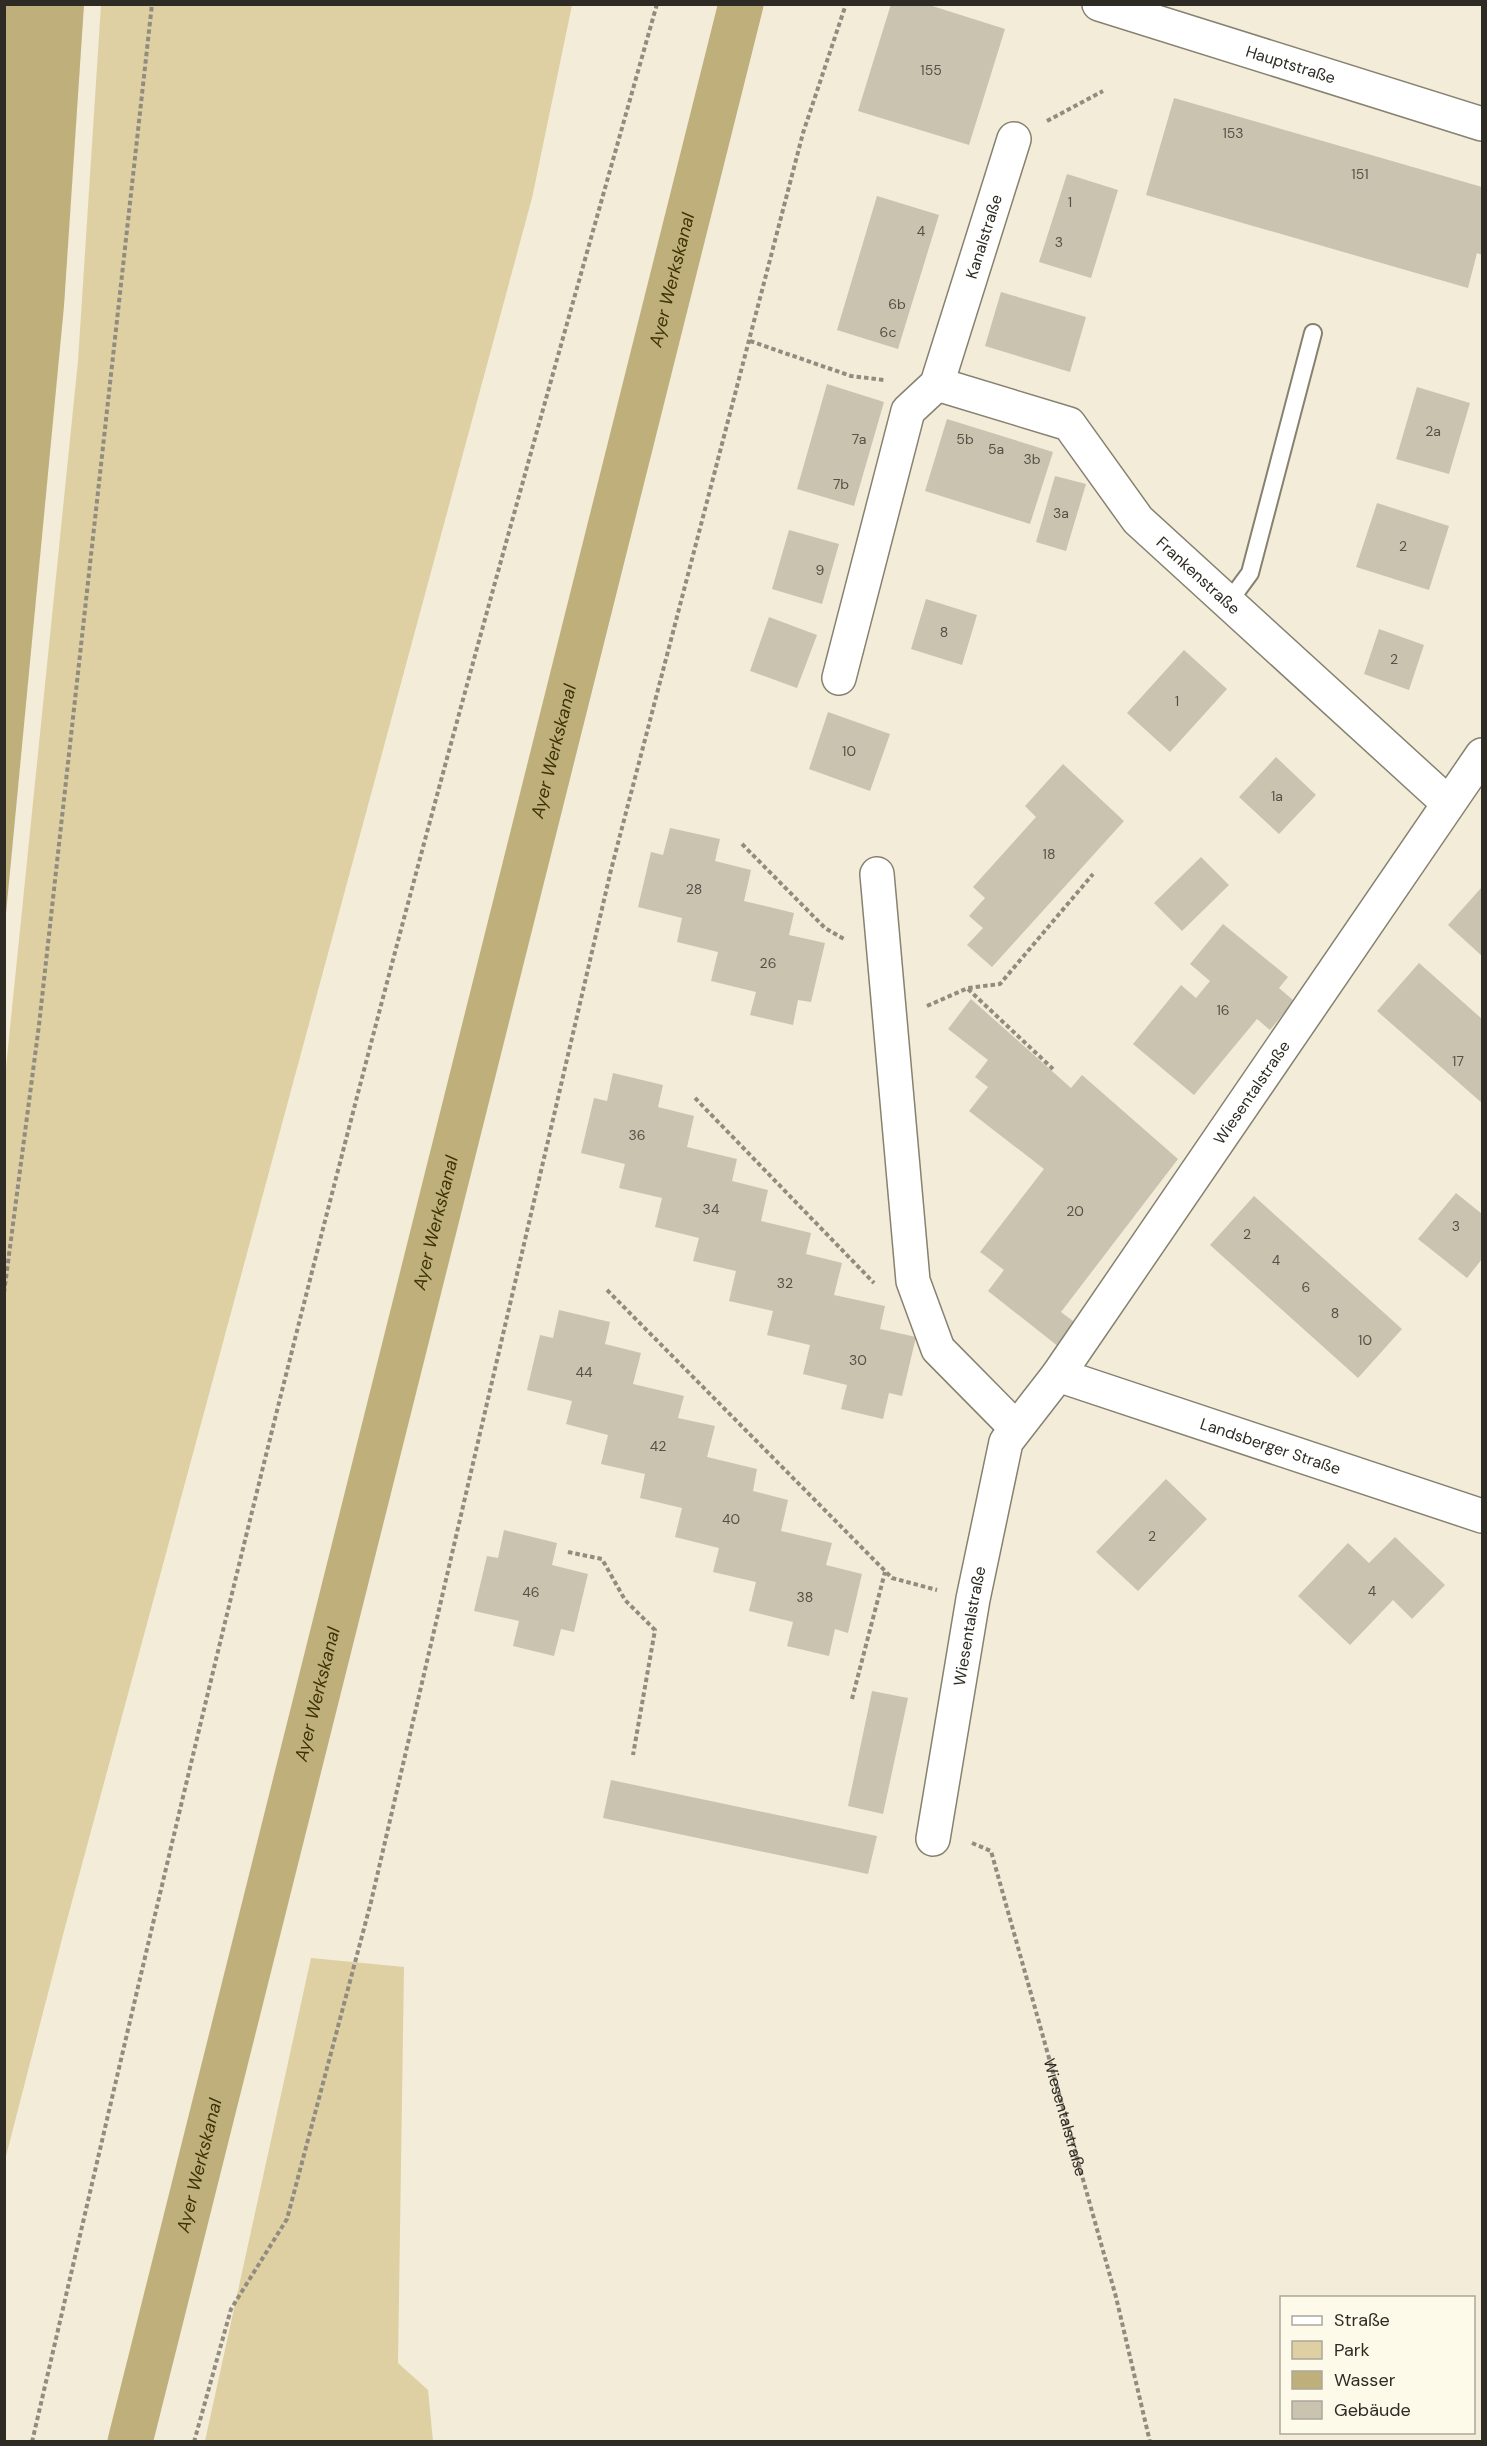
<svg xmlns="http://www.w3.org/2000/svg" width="1487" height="2446" font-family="'DM Sans',sans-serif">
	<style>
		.green { fill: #ded0a2 }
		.water { fill: #bfaf7b }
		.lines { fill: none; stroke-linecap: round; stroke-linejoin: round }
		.canal { stroke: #bfaf7b; stroke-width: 45 }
		.building { fill: #c9c3b0 }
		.lane-casing { stroke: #878170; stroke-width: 20 }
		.street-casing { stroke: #878170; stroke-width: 36 }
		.secondary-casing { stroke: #878170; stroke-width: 36 }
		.path { stroke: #918c7f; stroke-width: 4; stroke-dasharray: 4.5 3; stroke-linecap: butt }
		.lane { stroke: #fff; stroke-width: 16 }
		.street { stroke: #fff; stroke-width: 33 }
		.secondary { stroke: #fff; stroke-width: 33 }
		.labels { text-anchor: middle; stroke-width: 6; stroke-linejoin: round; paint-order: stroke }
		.number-label { font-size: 14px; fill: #555147 }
		.street-label { font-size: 16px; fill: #2e2b24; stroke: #fefaea }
		.water-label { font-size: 18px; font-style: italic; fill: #3e3206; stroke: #fefaea }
	</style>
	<rect width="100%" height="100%" fill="#f2ecd9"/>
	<g class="green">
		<path d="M 101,5 L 572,5 L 532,198 L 64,1931 L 5,2160 L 4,1087 L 78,361 Z"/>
		<path d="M 311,1958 L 404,1967 L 398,2363 L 428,2390 L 433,2441 L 205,2441 Z"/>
	</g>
	<path class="water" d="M 5,4 L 84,5 L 64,306 L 5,924 Z"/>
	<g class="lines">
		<path class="canal" id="s1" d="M 130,2442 L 741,4"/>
	</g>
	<g class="building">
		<path d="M 891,4 L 926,4 L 1005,29 L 969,145 L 858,111 Z"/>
		<path d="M 1174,98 L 1482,187 L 1482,255 L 1477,253 L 1468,288 L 1146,195 Z"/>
		<path d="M 1067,174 L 1118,190 L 1091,278 L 1039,262 Z"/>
		<path d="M 877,196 L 939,215 L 898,349 L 837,330 Z"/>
		<path d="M 1001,292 L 1086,317 L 1070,372 L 985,346 Z"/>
		<path d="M 827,384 L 884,402 L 854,506 L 797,489 Z"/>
		<path d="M 1417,387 L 1470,403 L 1449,474 L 1396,459 Z"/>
		<path d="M 947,419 L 1053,452 L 1030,524 L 925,491 Z"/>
		<path d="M 1055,476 L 1086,484 L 1066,551 L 1036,542 Z"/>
		<path d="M 1377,503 L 1449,526 L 1429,590 L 1356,567 Z"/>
		<path d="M 789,530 L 839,544 L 822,604 L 772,589 Z"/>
		<path d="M 926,599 L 977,615 L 962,665 L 911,649 Z"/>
		<path d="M 769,617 L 817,635 L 797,688 L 750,671 Z"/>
		<path d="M 1379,629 L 1424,645 L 1409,690 L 1364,674 Z"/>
		<path d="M 1184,650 L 1227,689 L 1170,752 L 1127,713 Z"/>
		<path d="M 828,712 L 890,734 L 870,791 L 809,769 Z"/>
		<path d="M 1276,757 L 1316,795 L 1279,834 L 1239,797 Z"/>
		<path d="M 1063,764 L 1124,821 L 992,967 L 967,945 L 983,928 L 969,916 L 985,898 L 973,887 L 1036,817 L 1025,806 Z"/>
		<path d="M 670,828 L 720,839 L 715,861 L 751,870 L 744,901 L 794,913 L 789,935 L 825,943 L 811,1002 L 798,1000 L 793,1025 L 750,1015 L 756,992 L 711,981 L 718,952 L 677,942 L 682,918 L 638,907 L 651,852 L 663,855 Z"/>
		<path d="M 1201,857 L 1229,885 L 1182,931 L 1154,903 Z"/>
		<path d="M 1482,887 L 1482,956 L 1448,925 Z"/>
		<path d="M 1223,924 L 1288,977 L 1279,988 L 1294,1001 L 1270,1030 L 1257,1019 L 1194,1095 L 1133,1044 L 1181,985 L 1196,998 L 1210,981 L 1190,964 Z"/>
		<path d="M 1419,963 L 1482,1019 L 1482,1103 L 1377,1011 Z"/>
		<path d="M 971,999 L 1071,1088 L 1082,1075 L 1178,1159 L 1061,1312 L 1077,1324 L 1059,1347 L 988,1291 L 1004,1270 L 980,1252 L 1044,1169 L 969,1111 L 988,1087 L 975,1077 L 988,1060 L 948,1029 Z"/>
		<path d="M 613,1073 L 663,1085 L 658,1107 L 694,1116 L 687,1147 L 737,1159 L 732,1181 L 768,1190 L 761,1221 L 811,1233 L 806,1254 L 842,1263 L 834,1295 L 885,1306 L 880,1329 L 916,1337 L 902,1396 L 889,1393 L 883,1419 L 841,1409 L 847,1385 L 803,1374 L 810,1345 L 767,1335 L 773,1311 L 729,1301 L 736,1271 L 693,1261 L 699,1238 L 655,1227 L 662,1198 L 619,1188 L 625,1164 L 581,1153 L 594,1098 L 607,1101 Z"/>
		<path d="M 1456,1193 L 1482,1214 L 1482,1259 L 1467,1278 L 1418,1239 Z"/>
		<path d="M 1254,1196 L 1402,1329 L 1358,1378 L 1210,1245 Z"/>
		<path d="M 559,1310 L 610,1322 L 605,1344 L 641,1353 L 633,1384 L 684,1396 L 678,1418 L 715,1426 L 707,1457 L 757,1469 L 753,1491 L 788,1500 L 781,1531 L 832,1543 L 826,1565 L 862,1574 L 848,1633 L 835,1629 L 829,1656 L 787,1646 L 793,1622 L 749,1611 L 756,1582 L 713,1572 L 719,1548 L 675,1537 L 682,1508 L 640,1498 L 645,1474 L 601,1464 L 608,1435 L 566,1424 L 572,1401 L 527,1390 L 540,1335 L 553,1338 Z"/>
		<path d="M 1166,1479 L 1207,1519 L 1138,1591 L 1096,1552 Z"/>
		<path d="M 504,1530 L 557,1543 L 552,1565 L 588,1574 L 574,1632 L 561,1629 L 554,1656 L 513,1646 L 519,1621 L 474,1611 L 487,1556 L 498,1558 Z"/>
		<path d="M 1395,1537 L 1445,1585 L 1412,1619 L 1393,1600 L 1350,1645 L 1298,1596 L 1348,1543 L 1369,1563 Z"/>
		<path d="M 872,1691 L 908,1698 L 883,1814 L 848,1806 Z"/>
		<path d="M 611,1780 L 877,1836 L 868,1874 L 603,1818 Z"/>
	</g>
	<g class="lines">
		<g class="lane-casing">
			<path id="lane" d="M 1228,603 L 1250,573 L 1313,333"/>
		</g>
		<g class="street-casing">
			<g id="street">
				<path id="s3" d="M 937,384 L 1069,424 L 1138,520 L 1448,803"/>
				<path id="s4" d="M 839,678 L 908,411 L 937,384 L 1014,139"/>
				<path d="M 877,874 L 913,1281 L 938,1349 L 1016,1428"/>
				<path id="s5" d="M 1058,1375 L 1482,1516"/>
				<path id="s6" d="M 933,1839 L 973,1599 L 1006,1442 L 1058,1375 L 1482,755"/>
			</g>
		</g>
		<g class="secondary-casing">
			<g id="secondary">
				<path id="s7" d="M 1099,4 L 1482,124"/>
			</g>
		</g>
		<g class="path">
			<path d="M 1047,121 L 1103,91"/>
			<path d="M 750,341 L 851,376 L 884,380"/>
			<path d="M 742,844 L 825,928 L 844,939"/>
			<path d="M 968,989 L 1053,1069"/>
			<path d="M 927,1006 L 968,988 L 1000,984 L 1093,874"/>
			<path d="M 695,1098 L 874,1283"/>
			<path d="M 607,1290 L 892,1578 L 937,1590"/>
			<path d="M 4,1293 L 39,1025 L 152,4"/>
			<path d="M 568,1552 L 602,1559 L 625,1600 L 655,1630 L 633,1755"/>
			<path d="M 852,1699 L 885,1572"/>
			<path id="s2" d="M 972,1843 L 991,1851 L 1116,2297 L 1150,2442"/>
			<path d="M 32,2442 C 132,2011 232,1579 343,1151 C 442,767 549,386 657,4"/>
			<path d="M 194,2442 L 231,2309 L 287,2219 L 371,1902 L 611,870 L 803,133 L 846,4"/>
		</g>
		<use href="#lane" class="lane"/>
		<use href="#street" class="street"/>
		<use href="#secondary" class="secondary"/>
	</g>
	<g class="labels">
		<g class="number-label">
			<text x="931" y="75">155</text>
			<text x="1233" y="138">153</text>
			<text x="1360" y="179">151</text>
			<text x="1070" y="207">1</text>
			<text x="921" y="236">4</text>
			<text x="1059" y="247">3</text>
			<text x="897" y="309">6b</text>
			<text x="888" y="337">6c</text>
			<text x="1433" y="436">2a</text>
			<text x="859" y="444">7a</text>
			<text x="965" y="444">5b</text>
			<text x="996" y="454">5a</text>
			<text x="1032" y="464">3b</text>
			<text x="841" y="489">7b</text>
			<text x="1061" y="518">3a</text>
			<text x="1403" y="551">2</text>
			<text x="820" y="575">9</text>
			<text x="944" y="637">8</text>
			<text x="1394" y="664">2</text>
			<text x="1177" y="706">1</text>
			<text x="849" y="756">10</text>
			<text x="1277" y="801">1a</text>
			<text x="1049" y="859">18</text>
			<text x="694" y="894">28</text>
			<text x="768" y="968">26</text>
			<text x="1223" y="1015">16</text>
			<text x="1458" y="1066">17</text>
			<text x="637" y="1140">36</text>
			<text x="711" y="1214">34</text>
			<text x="1075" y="1216">20</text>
			<text x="1456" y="1231">3</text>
			<text x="1247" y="1239">2</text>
			<text x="1276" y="1265">4</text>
			<text x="785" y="1288">32</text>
			<text x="1306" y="1292">6</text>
			<text x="1335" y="1318">8</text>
			<text x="1365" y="1345">10</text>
			<text x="858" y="1365">30</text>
			<text x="584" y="1377">44</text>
			<text x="658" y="1451">42</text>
			<text x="731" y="1524">40</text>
			<text x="1152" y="1541">2</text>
			<text x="1372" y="1596">4</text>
			<text x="531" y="1597">46</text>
			<text x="805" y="1602">38</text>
		</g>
		<g class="street-label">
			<text dy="6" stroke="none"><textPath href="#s7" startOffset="201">Hauptstraße</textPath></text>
			<text dy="6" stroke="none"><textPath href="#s4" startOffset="470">Kanalstraße</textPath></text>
			<text dy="6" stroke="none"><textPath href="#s3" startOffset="338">Frankenstraße</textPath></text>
			<text dy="6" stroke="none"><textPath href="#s6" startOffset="831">Wiesentalstraße</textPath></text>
			<text dy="6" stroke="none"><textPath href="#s5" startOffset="224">Landsberger Straße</textPath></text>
			<text dy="6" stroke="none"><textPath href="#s6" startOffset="216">Wiesentalstraße</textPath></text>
			<text dy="6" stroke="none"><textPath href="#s2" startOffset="297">Wiesentalstraße</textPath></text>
		</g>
		<g class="water-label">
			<text dy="6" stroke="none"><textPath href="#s1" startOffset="2229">Ayer Werkskanal</textPath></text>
			<text dy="6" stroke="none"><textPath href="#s1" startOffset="1743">Ayer Werkskanal</textPath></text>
			<text dy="6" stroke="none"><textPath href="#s1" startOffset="1257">Ayer Werkskanal</textPath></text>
			<text dy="6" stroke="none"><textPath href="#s1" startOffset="771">Ayer Werkskanal</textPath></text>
			<text dy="6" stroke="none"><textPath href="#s1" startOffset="285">Ayer Werkskanal</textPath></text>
		</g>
	</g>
	<rect width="1487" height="2446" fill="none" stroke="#2e2b24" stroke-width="12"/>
	<rect x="1280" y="2296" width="195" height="138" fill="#fefaea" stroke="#aba79b" stroke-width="1.5"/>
	<rect x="1292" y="2316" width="30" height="9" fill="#ffffff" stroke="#aba79b" stroke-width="1.5"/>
	<text x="1334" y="2326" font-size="18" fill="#2e2b24">Straße</text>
	<rect x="1292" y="2341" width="30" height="18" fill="#ded0a2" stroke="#aba79b" stroke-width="1.5"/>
	<text x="1334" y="2356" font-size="18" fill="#2e2b24">Park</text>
	<rect x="1292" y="2371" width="30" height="18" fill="#bfaf7b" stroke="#aba79b" stroke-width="1.5"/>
	<text x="1334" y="2386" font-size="18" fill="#2e2b24">Wasser</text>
	<rect x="1292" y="2401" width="30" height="18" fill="#c9c3b0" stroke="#aba79b" stroke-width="1.5"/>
	<text x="1334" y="2416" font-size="18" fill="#2e2b24">Gebäude</text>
</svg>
